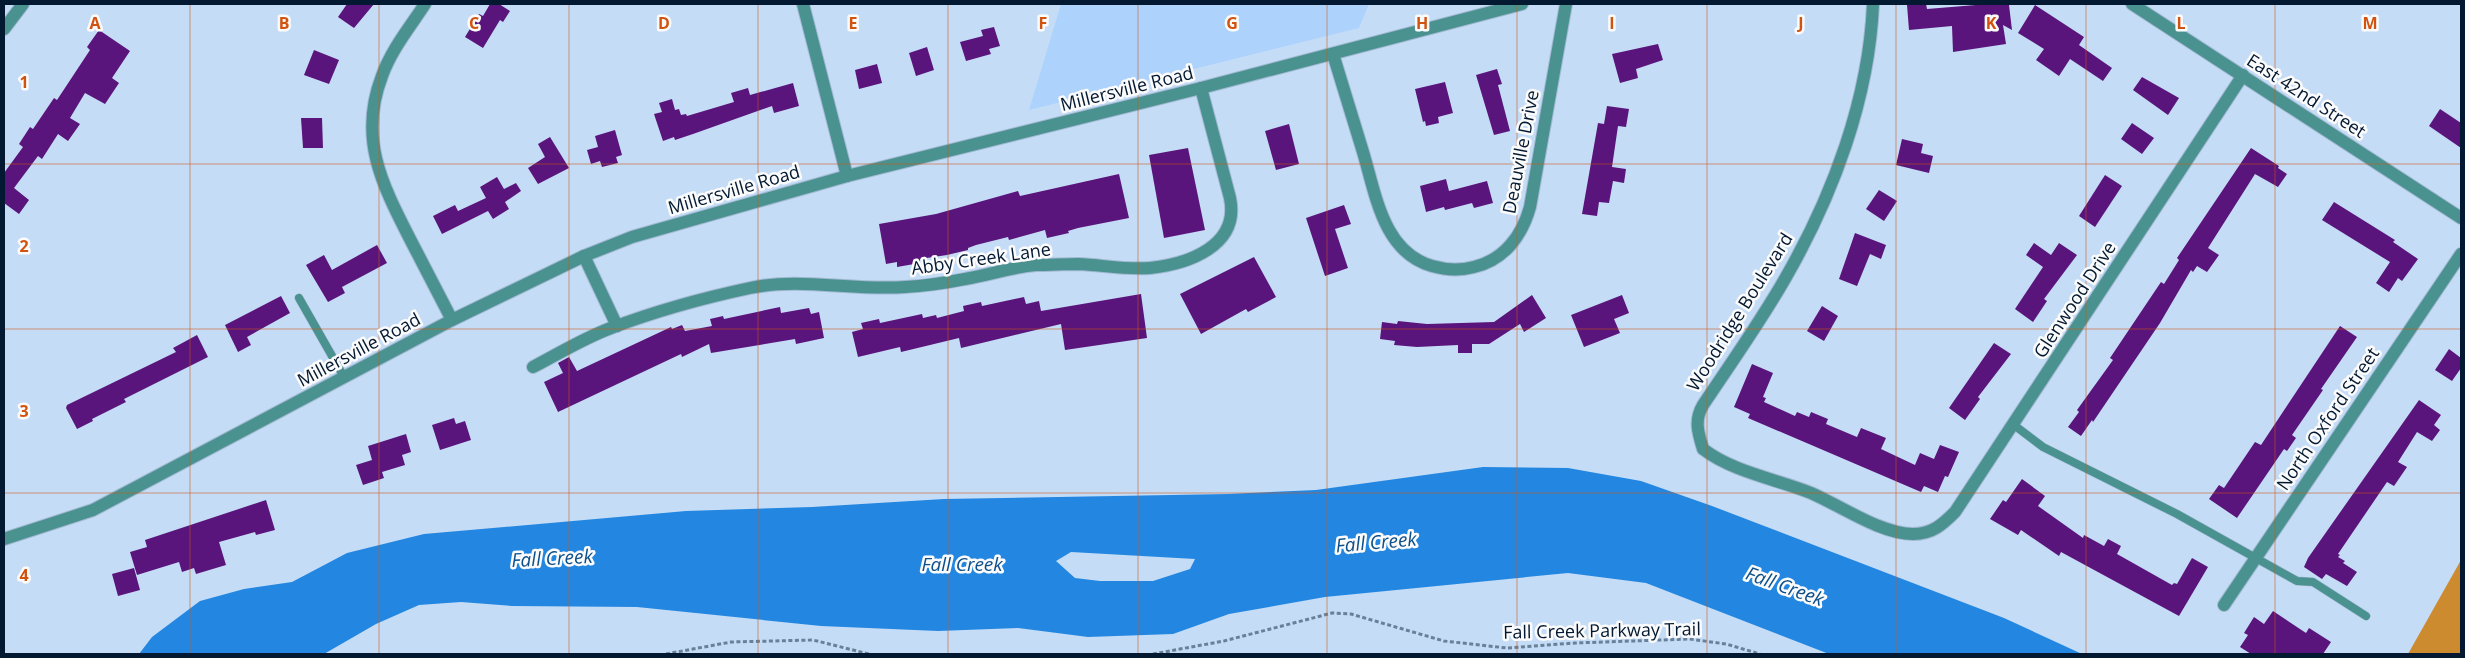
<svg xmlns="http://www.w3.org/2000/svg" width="2465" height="658" font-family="'Open Sans',sans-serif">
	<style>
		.built { fill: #add3fd }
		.forest { fill: #cc8b2f }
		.water { fill: #2387e1; fill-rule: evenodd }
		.building { fill: #5a157c }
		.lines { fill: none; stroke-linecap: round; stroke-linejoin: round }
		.service-casing { stroke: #a2b9d3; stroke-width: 9 }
		.minor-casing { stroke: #a2b9d3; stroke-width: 14 }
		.tertiary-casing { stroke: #a2b9d3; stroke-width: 14 }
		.path { stroke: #698099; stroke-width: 3; stroke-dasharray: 4 2.5; stroke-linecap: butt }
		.service { stroke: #4a928f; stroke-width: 8 }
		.minor { stroke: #4a928f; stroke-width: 12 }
		.tertiary { stroke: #4a928f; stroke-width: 12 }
		.grid { fill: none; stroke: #d15310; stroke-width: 1; stroke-opacity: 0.55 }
		.labels { text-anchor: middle; stroke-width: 5; stroke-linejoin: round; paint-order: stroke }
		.street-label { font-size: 18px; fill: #031931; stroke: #fbfbfb }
		.water-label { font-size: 19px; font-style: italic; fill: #0c4f8a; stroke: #fbfbfb }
		.grid-label { font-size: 16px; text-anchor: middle; font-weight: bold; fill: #d15310; stroke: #fbfbfb; stroke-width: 5; stroke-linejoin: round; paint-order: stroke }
	</style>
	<rect width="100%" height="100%" fill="#c5dcf6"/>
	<path class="built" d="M 1061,4 L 1369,4 L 1359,28 L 1029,110 Z"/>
	<path class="forest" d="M 2461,560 L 2461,654 L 2408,654 Z"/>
	<path class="water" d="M 1483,467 L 1568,468 L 1641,481 L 1712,506 L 2004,618 L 2082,654 L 1829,654 L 1646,583 L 1568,573 L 1325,597 L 1229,614 L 1173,634 L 1088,637 L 1018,628 L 938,631 L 821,626 L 637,607 L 512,606 L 461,602 L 419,605 L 376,624 L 324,654 L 139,654 L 152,637 L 200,601 L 244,589 L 292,582 L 347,553 L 424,534 L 686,511 L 812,507 L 944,499 L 1228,494 L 1316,490 ZM 1071,552 L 1195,559 L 1190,569 L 1153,581 L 1100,581 L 1075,578 L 1056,561 Z"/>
	<g class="building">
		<path d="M 347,4 L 374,4 L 354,28 L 338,17 Z"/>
		<path d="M 490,4 L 499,4 L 510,11 L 503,22 L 500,20 L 483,48 L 465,37 L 479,14 L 483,16 Z"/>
		<path d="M 1926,4 L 1927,9 L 1988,4 L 2009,5 L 2012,30 L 2003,25 L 2006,44 L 1953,52 L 1952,26 L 1909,30 L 1907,5 Z"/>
		<path d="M 2035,5 L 2084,37 L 2079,45 L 2112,68 L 2103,81 L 2070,59 L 2059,76 L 2036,60 L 2044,49 L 2018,33 Z"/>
		<path d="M 994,27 L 1000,46 L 989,49 L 991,54 L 966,61 L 960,42 L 983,36 L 981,30 Z"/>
		<path d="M 99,30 L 130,51 L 112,78 L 119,83 L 105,104 L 85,93 L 70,118 L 80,124 L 68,141 L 58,134 L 42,159 L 38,156 L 14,188 L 29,200 L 19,214 L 4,203 L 4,173 L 23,147 L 19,144 L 30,127 L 33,129 L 54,98 L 57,100 L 90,50 L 87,47 Z"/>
		<path d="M 1658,44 L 1663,60 L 1636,69 L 1638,78 L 1620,83 L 1612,54 Z"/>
		<path d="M 927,47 L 934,70 L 916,76 L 909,53 Z"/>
		<path d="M 314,50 L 339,60 L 329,84 L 304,75 Z"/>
		<path d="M 877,64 L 882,83 L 859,89 L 855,70 Z"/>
		<path d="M 1497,69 L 1502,84 L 1498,85 L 1510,131 L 1494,135 L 1476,75 Z"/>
		<path d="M 2142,77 L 2179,98 L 2168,115 L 2133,90 Z"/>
		<path d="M 1445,82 L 1453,113 L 1438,117 L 1439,123 L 1426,126 L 1425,121 L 1423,122 L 1415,89 Z"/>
		<path d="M 793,83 L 799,106 L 774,113 L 772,106 L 693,134 L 675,140 L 674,137 L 663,141 L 654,114 L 662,112 L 659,103 L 672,99 L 675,110 L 679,109 L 681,115 L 686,114 L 687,116 L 734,102 L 731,93 L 748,88 L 750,95 Z"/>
		<path d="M 1607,106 L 1629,109 L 1626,127 L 1618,126 L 1612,167 L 1626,169 L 1624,183 L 1613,181 L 1609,203 L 1599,202 L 1597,216 L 1582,214 L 1598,123 L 1604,124 Z"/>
		<path d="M 2440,109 L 2461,123 L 2461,148 L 2429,126 Z"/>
		<path d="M 301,118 L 322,118 L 323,148 L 303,148 Z"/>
		<path d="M 2132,123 L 2154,138 L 2142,154 L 2121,139 Z"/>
		<path d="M 1289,124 L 1299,164 L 1276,170 L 1265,131 Z"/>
		<path d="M 615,130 L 622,155 L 616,157 L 618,163 L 602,167 L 600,161 L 591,164 L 587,150 L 598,147 L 595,136 Z"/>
		<path d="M 550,137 L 569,168 L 538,184 L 528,168 L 545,157 L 538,144 Z"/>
		<path d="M 1902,139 L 1923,144 L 1921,153 L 1933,156 L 1929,173 L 1896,165 Z"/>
		<path d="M 1188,148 L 1205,230 L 1164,238 L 1149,155 Z"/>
		<path d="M 2251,148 L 2279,166 L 2278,168 L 2287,174 L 2278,187 L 2255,174 L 2208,248 L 2219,255 L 2207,272 L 2197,266 L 2193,272 L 2191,270 L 2160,323 L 2093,422 L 2092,420 L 2081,436 L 2068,427 L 2079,412 L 2077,410 L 2113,360 L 2110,358 L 2161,282 L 2164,284 L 2179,260 L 2177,258 Z"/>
		<path d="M 1119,174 L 1129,218 L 1078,228 L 1068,231 L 1069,233 L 1047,238 L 1045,230 L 1009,240 L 1008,237 L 976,245 L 968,248 L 968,250 L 947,255 L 920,259 L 920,263 L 897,267 L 897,262 L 886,264 L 879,224 L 936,214 L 1018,191 L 1020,196 Z"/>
		<path d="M 2105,175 L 2122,186 L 2095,227 L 2079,216 Z"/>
		<path d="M 497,177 L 504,189 L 516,183 L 521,191 L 505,202 L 509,209 L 493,219 L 488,211 L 442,234 L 433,216 L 455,205 L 458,211 L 486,198 L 480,187 Z"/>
		<path d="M 1446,179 L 1449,191 L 1487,181 L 1493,203 L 1474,208 L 1472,203 L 1445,210 L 1444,207 L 1426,212 L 1420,186 Z"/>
		<path d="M 1879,190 L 1897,201 L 1884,221 L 1866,209 Z"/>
		<path d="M 2334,202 L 2395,240 L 2393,242 L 2418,259 L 2402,281 L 2398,278 L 2389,292 L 2376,283 L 2390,262 L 2322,220 Z"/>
		<path d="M 1344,205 L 1351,224 L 1335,229 L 1348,268 L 1325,276 L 1306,218 Z"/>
		<path d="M 1855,233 L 1886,245 L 1881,259 L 1870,254 L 1857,286 L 1839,279 Z"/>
		<path d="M 2034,243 L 2051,255 L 2059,243 L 2077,255 L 2044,299 L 2047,301 L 2033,322 L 2015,309 L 2043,267 L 2026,255 Z"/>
		<path d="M 377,245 L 387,263 L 342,287 L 345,293 L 328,302 L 306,265 L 324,255 L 332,270 Z"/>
		<path d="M 1254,257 L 1276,297 L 1248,312 L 1246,309 L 1201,334 L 1180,294 Z"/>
		<path d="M 1141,294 L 1147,338 L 1065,350 L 1061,324 L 961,348 L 959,338 L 901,352 L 900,347 L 858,357 L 852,332 L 863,329 L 861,323 L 879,319 L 880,323 L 922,314 L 923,318 L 936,315 L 937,318 L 964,311 L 963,306 L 981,302 L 982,306 L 1024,297 L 1026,304 L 1039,301 L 1041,311 Z"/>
		<path d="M 1532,295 L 1546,318 L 1524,332 L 1520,324 L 1489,344 L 1472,344 L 1472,353 L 1458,353 L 1458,345 L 1417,347 L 1394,345 L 1395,341 L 1380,339 L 1382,322 L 1397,324 L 1398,321 L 1427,324 L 1494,322 Z"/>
		<path d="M 1622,295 L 1629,313 L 1614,319 L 1620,333 L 1584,347 L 1571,315 Z"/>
		<path d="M 281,296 L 290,313 L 247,337 L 251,345 L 238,352 L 225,325 Z"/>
		<path d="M 1822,306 L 1838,316 L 1824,341 L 1807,331 Z"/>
		<path d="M 780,307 L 781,313 L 809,308 L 811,314 L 819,312 L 824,338 L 796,344 L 795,339 L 711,353 L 709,344 L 682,357 L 681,354 L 558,412 L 544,382 L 563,373 L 558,363 L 569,357 L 577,371 L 671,327 L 672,329 L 682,325 L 685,331 L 712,326 L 710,319 L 723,316 L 724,319 Z"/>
		<path d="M 2340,326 L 2357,337 L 2321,389 L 2323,390 L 2292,435 L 2296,438 L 2287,451 L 2284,449 L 2237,518 L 2209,499 L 2219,485 L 2224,488 L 2255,442 L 2261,445 Z"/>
		<path d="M 197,335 L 208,357 L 124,399 L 126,402 L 92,419 L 93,421 L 77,429 L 66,408 L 67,405 L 176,352 L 173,348 Z"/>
		<path d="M 1994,343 L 2011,354 L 1978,397 L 1980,399 L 1965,420 L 1949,408 Z"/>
		<path d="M 2449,349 L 2461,358 L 2461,368 L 2452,381 L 2435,370 Z"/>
		<path d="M 1752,364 L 1773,373 L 1763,397 L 1766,398 L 1764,402 L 1795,416 L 1797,412 L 1809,417 L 1811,412 L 1828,419 L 1826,424 L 1857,437 L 1861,428 L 1886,438 L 1881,449 L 1915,465 L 1920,453 L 1934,459 L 1940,445 L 1959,452 L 1948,477 L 1945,476 L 1938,492 L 1924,486 L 1921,492 L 1748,418 L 1750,414 L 1734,407 Z"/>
		<path d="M 2419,400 L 2441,415 L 2434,425 L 2440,430 L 2432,441 L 2417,432 L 2398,462 L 2407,467 L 2394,486 L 2387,482 L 2338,554 L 2340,555 L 2338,557 L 2345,561 L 2343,563 L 2357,572 L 2347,586 L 2326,574 L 2322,579 L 2304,567 L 2308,558 Z"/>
		<path d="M 454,418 L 456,424 L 465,421 L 471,440 L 440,450 L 432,425 Z"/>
		<path d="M 406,434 L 411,452 L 402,455 L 405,465 L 382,472 L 384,478 L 363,485 L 356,465 L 372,460 L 368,446 Z"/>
		<path d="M 2022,479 L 2045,496 L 2038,506 L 2083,538 L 2084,535 L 2104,546 L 2108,539 L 2121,546 L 2117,554 L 2172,585 L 2174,583 L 2177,584 L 2192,558 L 2208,567 L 2179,616 L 2061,552 L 2059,556 L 2021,530 L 2018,535 L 1990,519 L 2003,500 L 2006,502 Z"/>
		<path d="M 266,500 L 275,530 L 256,535 L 255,532 L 219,542 L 226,565 L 196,574 L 194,568 L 182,572 L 179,562 L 137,575 L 130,552 L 147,547 L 145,540 Z"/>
		<path d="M 134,568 L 140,590 L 118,596 L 112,574 Z"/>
		<path d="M 2273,611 L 2306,633 L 2309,628 L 2331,642 L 2323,654 L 2251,654 L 2240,647 L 2248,635 L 2244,633 L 2254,617 L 2264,624 Z"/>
	</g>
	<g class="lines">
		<g class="service-casing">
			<g id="service">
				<path d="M 299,298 L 344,377"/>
				<path d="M 2014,425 L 2043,447 L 2177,514 L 2297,581 L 2313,582 L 2366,616"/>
			</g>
		</g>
		<g class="minor-casing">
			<g id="minor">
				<path d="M 425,4 C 410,27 391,50 382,76 C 358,138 382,184 410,239 C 424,266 438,293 452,320"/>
				<path d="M 803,4 L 847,176"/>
				<path d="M 1873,4 C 1869,99 1833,195 1786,277 C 1761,321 1731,363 1703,405 C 1694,420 1698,433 1703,449 C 1733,472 1776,479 1811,493 C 1841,506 1881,534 1913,534 C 1932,534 1942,525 1955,512 L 2243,75"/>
				<path d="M 2132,4 L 2461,218"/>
				<path d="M 4,29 L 23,4"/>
				<path d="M 1333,54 C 1343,86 1353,119 1363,152 C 1376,195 1383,252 1432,266 C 1446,270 1459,271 1474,267 C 1504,260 1522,236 1530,207 L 1566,4"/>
				<path d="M 584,256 L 617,326"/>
				<path d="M 533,367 C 558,354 584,338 611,328 C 656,311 703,298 750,288 C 801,277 853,291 905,287 C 925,286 945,283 965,279 C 989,275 1012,267 1036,265 C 1050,265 1064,264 1078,264 C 1102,265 1126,270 1150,268 C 1188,264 1240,246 1230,198 L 1201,88"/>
				<path d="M 2224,605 L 2461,254"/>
			</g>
		</g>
		<g class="tertiary-casing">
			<path id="tertiary" d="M 4,539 L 93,510 L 452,320 L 584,256 L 632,237 L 847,176 L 1201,88 L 1522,4"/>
		</g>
		<g class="path">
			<path d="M 666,654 L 731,642 L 813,640 L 869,654"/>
			<path d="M 1153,654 L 1224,641 L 1332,613 L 1351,614 L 1444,641 L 1507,648 L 1575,643 L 1689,639 L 1726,644 L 1760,654"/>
		</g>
		<use href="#service" class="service"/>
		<use href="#minor" class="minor"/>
		<use href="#tertiary" class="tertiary"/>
	</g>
	<path class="grid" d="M 190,4 L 190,654M 379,4 L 379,654M 569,4 L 569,654M 758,4 L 758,654M 948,4 L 948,654M 1138,4 L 1138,654M 1327,4 L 1327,654M 1517,4 L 1517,654M 1707,4 L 1707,654M 1896,4 L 1896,654M 2086,4 L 2086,654M 2275,4 L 2275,654M 4,164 L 2461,164M 4,329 L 2461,329M 4,493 L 2461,493"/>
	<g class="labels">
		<g class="street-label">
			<text transform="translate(1127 89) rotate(-14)" y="6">Millersville Road</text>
			<text transform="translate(2306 96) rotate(33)" y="6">East 42nd Street</text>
			<text transform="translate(1521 152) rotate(-79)" y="6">Deauville Drive</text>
			<text transform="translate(734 190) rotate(-16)" y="6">Millersville Road</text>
			<text transform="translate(981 259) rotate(-8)" y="6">Abby Creek Lane</text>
			<text transform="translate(2075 300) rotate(-57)" y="6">Glenwood Drive</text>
			<text transform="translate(1740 312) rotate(-58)" y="6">Woodridge Boulevard</text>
			<text transform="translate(359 350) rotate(-28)" y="6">Millersville Road</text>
			<text transform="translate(2328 419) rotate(-56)" y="6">North Oxford Street</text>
			<text transform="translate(1602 631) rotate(-1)" y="6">Fall Creek Parkway Trail</text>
		</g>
		<g class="water-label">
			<text transform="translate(1376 542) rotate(-5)" y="7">Fall Creek</text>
			<text transform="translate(552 558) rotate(-3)" y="7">Fall Creek</text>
			<text x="962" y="571">Fall Creek</text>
			<text transform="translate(1785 586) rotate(20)" y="7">Fall Creek</text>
		</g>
	</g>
	<g class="grid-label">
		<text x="95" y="29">A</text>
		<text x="284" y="29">B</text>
		<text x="474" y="29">C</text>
		<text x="664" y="29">D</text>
		<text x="853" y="29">E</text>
		<text x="1043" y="29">F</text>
		<text x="1232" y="29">G</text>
		<text x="1422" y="29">H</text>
		<text x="1612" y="29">I</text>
		<text x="1801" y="29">J</text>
		<text x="1991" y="29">K</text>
		<text x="2181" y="29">L</text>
		<text x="2370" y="29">M</text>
		<text x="24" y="88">1</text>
		<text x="24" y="252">2</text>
		<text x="24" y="417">3</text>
		<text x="24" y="581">4</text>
	</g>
	<rect width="2465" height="658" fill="none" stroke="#031931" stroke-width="10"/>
</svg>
